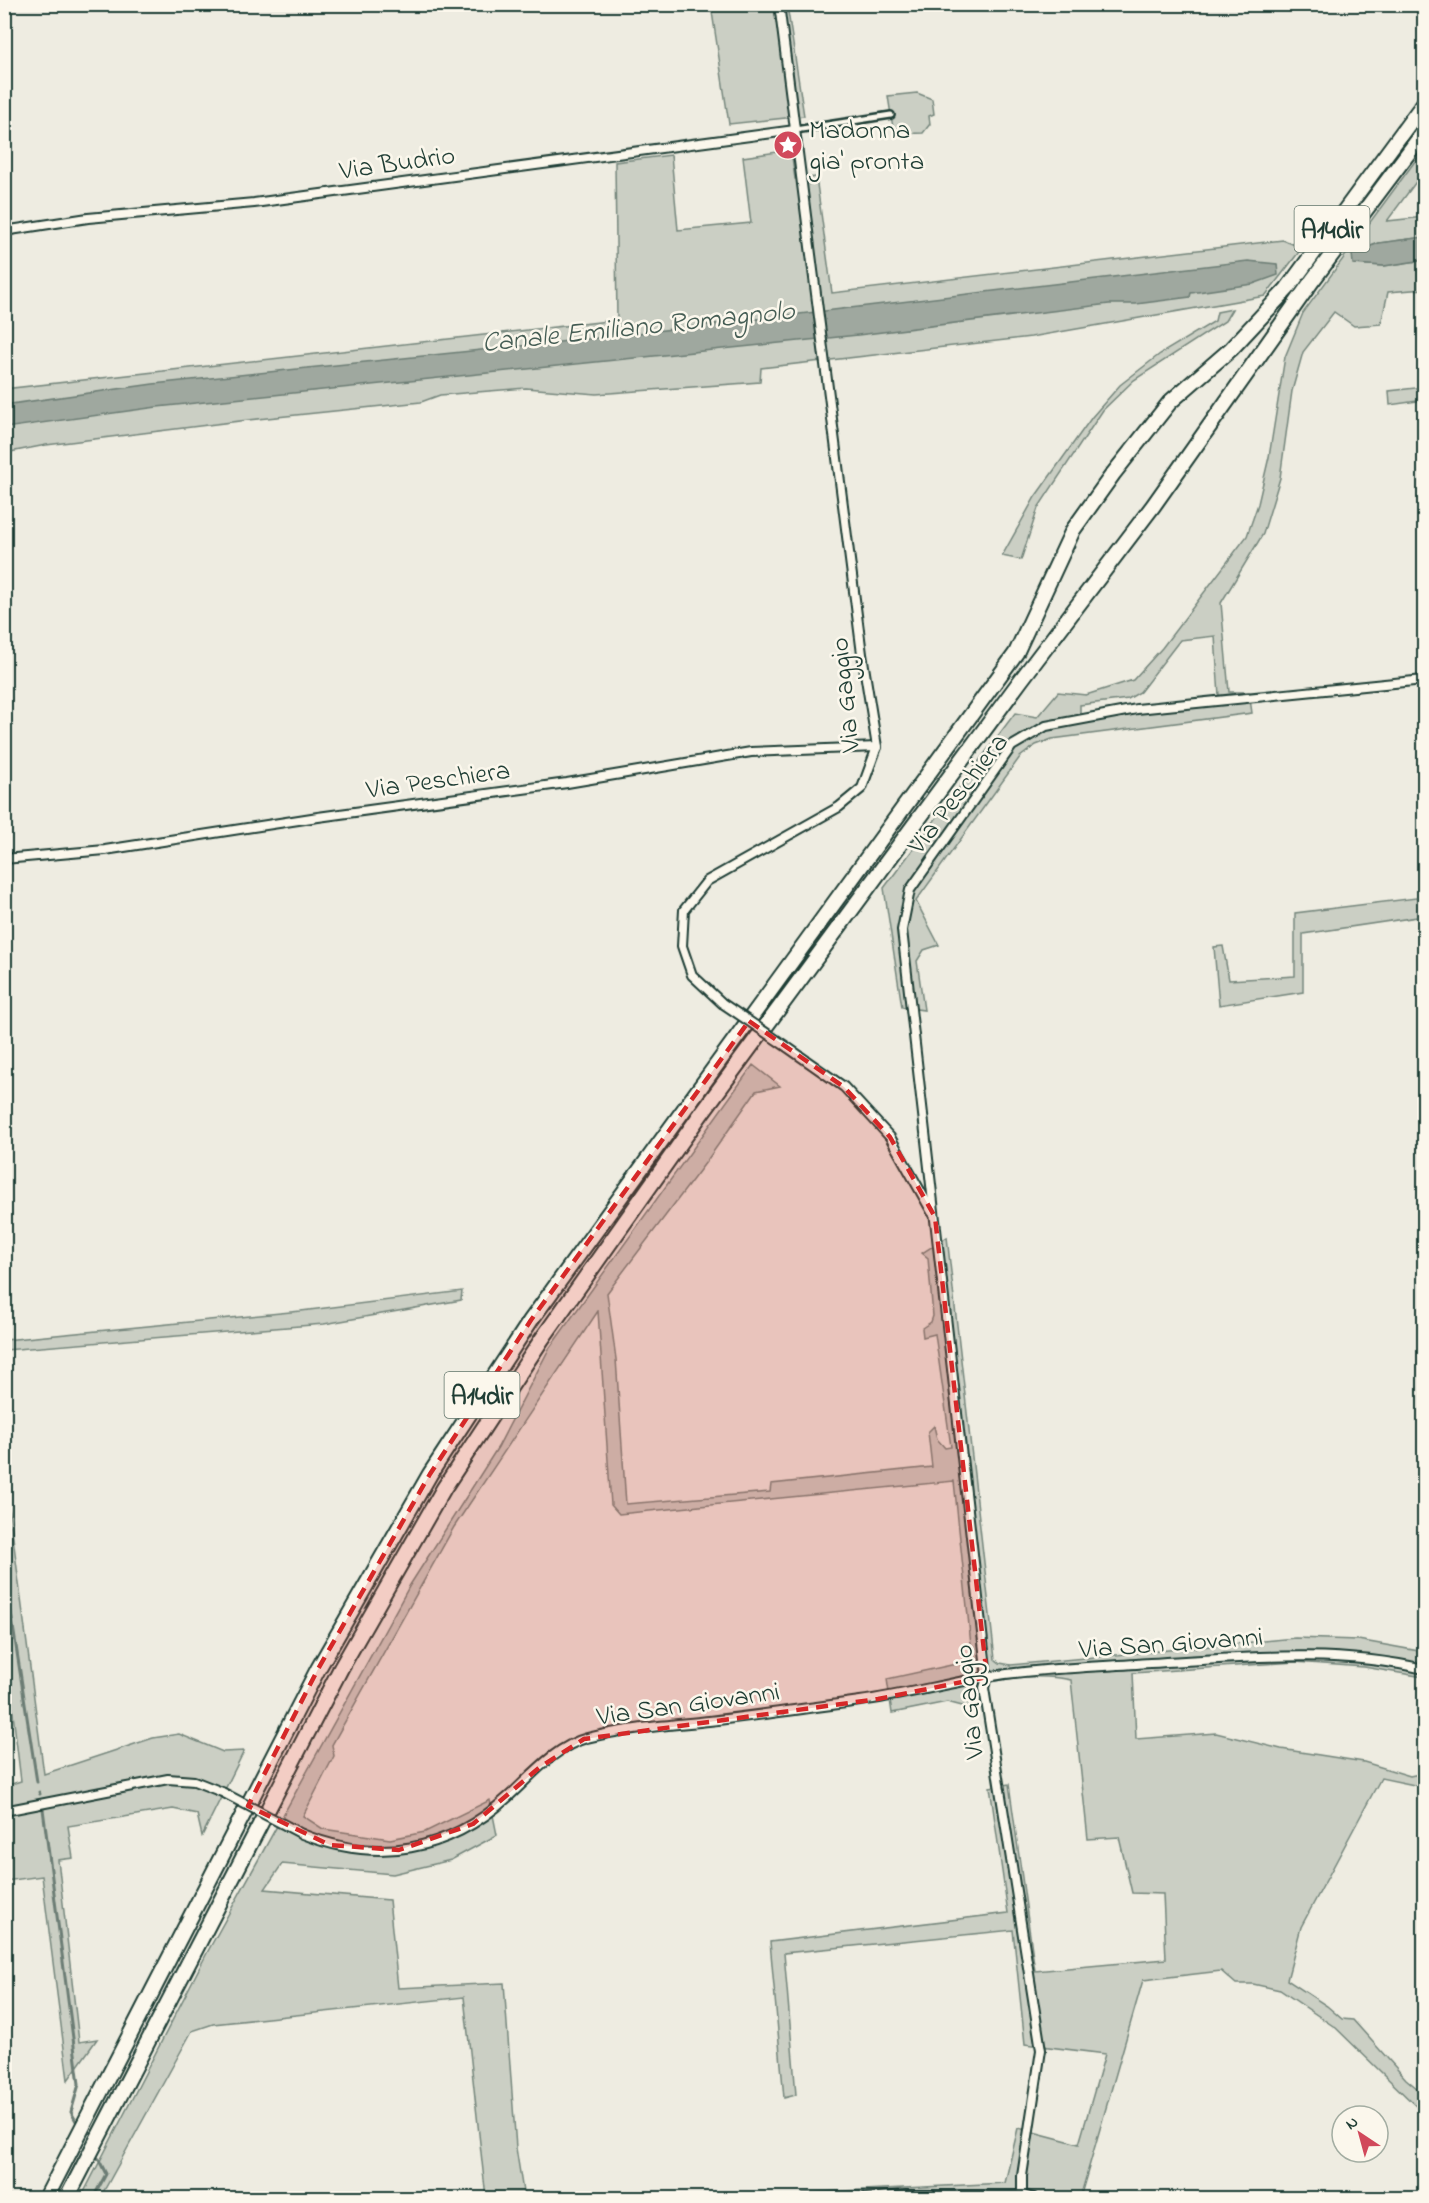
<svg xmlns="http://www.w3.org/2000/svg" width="1429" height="2203" font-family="'Indie Flower',sans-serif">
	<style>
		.green { fill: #cbcfc4; stroke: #75867c; stroke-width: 1.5; fill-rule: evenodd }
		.water { fill: #9fa89f; stroke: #6c7d74; stroke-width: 1.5 }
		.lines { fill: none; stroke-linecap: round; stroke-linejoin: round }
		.stream { stroke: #6c7d74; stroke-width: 3 }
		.pedestrian-casing { stroke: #1f3d34; stroke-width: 10 }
		.minor-casing { stroke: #1f3d34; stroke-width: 12 }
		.motorway-casing { stroke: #1f3d34; stroke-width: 18 }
		.pedestrian { stroke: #fbf7ec; stroke-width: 5 }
		.minor { stroke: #fbf7ec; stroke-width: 8 }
		.motorway { stroke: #fbf7ec; stroke-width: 14 }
		.minor-bridge-casing { stroke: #1f3d34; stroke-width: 12; stroke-linecap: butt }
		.minor-bridge { stroke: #fbf7ec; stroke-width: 8 }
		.marked { fill: #d62828; fill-opacity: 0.2; stroke: #d62828; stroke-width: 4.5; stroke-dasharray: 12 8; stroke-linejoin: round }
		.labels { text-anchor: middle; stroke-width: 5; stroke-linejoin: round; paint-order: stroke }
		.shield { fill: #fbf7ec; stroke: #61756b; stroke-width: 1.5 }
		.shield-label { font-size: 26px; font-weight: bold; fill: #1f3d34 }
		.poi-label { font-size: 27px; fill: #1f3d34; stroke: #fbf7ec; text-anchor: start }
		.street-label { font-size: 27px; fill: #1f3d34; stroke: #fbf7ec }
		.water-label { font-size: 28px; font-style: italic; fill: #455d54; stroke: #fbf7ec }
	</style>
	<rect width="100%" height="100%" fill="#eeece1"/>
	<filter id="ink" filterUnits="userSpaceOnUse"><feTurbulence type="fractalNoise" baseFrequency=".0167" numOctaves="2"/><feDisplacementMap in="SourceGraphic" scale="12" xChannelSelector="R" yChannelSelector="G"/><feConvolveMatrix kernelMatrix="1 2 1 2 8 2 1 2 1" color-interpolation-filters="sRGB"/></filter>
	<g filter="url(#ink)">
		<g class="green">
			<path d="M 711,5 L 787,5 L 804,116 L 729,124 Z"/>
			<path d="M 917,93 L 932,99 L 934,114 L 929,116 L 930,124 L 923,133 L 894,134 L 888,96 Z"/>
			<path d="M 1424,149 L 1424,171 L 1387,221 L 1424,217 L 1424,237 L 1379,243 L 1352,253 L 1354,264 L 1384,266 L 1424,260 L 1424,289 L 1388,292 L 1381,324 L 1354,326 L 1334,312 L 1303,352 L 1292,391 L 1280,478 L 1263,534 L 1221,603 L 1229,692 L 1249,692 L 1252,713 L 1052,739 L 1036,745 L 1020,757 L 916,901 L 939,945 L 924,950 L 917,961 L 924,1010 L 902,1007 L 884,888 L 1015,713 L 1037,717 L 1058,692 L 1086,695 L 1133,680 L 1162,648 L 1247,536 L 1258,504 L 1269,457 L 1285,357 L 1303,313 ZM 1215,636 L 1219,696 L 1080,715 L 1080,705 L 1128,699 L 1140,692 L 1180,640 Z"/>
			<path d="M 791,150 L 795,179 L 816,177 L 832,293 L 1283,240 L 1302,248 L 1265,296 L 1031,337 L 761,368 L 760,382 L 596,394 L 526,388 L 440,395 L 421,402 L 248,420 L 46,445 L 5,453 L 4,389 L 617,320 L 615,162 L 671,155 L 678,230 L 751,223 L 743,157 Z"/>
			<path d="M 1232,309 L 1225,321 L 1134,380 L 1103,410 L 1038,508 L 1021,560 L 1002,556 L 1035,497 L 1092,417 L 1120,385 L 1160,354 L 1215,321 L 1217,312 Z"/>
			<path d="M 1424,387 L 1424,400 L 1390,405 L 1389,391 Z"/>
			<path d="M 1424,897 L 1424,916 L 1303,934 L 1303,992 L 1219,1005 L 1214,947 L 1223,946 L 1229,980 L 1295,976 L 1295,913 Z"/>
			<path d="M 753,1065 L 780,1086 L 756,1091 L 706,1162 L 607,1293 L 616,1359 L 626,1504 L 770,1492 L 771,1484 L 932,1467 L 928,1432 L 934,1426 L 937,1439 L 945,1448 L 951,1447 L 935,1334 L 923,1337 L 922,1328 L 931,1322 L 933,1316 L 928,1258 L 922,1253 L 947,1237 L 995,1659 L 1000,1663 L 1011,1665 L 1295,1638 L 1358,1640 L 1424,1652 L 1424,1677 L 1364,1667 L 1295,1662 L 1133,1673 L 1136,1739 L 1216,1733 L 1281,1749 L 1364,1762 L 1410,1776 L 1424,1773 L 1424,1787 L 1381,1778 L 1301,1927 L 1287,1980 L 1327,2006 L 1342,2019 L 1353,2020 L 1406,2079 L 1424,2094 L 1424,2114 L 1336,2028 L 1280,1990 L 1253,1984 L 1236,1984 L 1221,1971 L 1143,1980 L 1080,2198 L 804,2198 L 803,2193 L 1005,2183 L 1018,2128 L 1079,2144 L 1105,2054 L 1025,2044 L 1013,1930 L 784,1953 L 796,2095 L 784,2098 L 770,1942 L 1008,1913 L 990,1787 L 1009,1784 L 1035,1971 L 1166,1959 L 1163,1894 L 1132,1893 L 1119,1837 L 1088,1839 L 1071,1680 C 1042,1674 1002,1676 975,1688 L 970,1708 L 947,1702 L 892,1713 L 887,1679 L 956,1664 L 972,1655 L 954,1481 L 619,1514 L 611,1505 L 598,1311 L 454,1527 L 332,1745 L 334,1756 L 303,1816 L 323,1829 L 390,1839 L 425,1832 L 490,1800 L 497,1835 L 451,1860 L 393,1874 L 282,1864 L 265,1889 L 389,1900 L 398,1988 L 504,1983 L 516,2148 L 524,2198 L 486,2198 L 464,1997 L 213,2024 L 192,2031 L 100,2198 L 81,2198 L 208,1951 L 410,1585 L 498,1447 L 549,1349 Z"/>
			<path d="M 462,1291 L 461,1300 L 324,1324 L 5,1350 L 5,1340 L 301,1311 Z"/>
			<path d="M 4,1469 L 44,1774 L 153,1738 L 179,1734 L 223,1752 L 244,1751 L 202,1836 L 197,1814 L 173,1809 L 68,1826 L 73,1858 L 58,1860 L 79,2042 L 97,2039 L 68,2080 L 42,1876 L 5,1881 L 5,1786 L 21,1781 L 4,1638 Z"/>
		</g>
		<g class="water">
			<path d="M 1424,237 L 1424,260 L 1384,266 L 1353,264 L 1352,253 L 1379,243 Z"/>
			<path d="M 1248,261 L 1277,264 L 1278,275 L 1253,284 L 1191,293 L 1190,297 L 1136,304 L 1109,304 L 858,335 L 157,407 L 5,428 L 4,405 L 153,384 L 588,339 Z"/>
		</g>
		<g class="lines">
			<g class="stream">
				<path d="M 4,1568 L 37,1782"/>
				<path d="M 39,1792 L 40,1794"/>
				<path d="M 43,1809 L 79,2084 L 71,2112 L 76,2121"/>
				<path d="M 93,2198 L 106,2174 L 98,2158"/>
			</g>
			<g class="pedestrian-casing">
				<path id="pedestrian" d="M 795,130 L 891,115"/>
			</g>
			<g class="minor-casing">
				<g id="minor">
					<path d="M 4,231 L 88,218 L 254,203 L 795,130"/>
					<path d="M 4,859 L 105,850 L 318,817 L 567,783 L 751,752 L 877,747"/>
					<path d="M 722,1003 L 692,975 L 682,946 L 684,910 L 707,881 L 839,807 L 862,788 L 877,747 L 862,654 L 779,4"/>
					<path d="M 787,1047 L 844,1087 L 890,1137 L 932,1212"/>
					<path d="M 4,1811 L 168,1779 L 194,1781 L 222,1792"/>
					<path d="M 302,1834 C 377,1864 448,1852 508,1797 C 531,1776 556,1746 587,1738 C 627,1728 669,1725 709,1721 C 760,1715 810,1708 860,1701 C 903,1695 944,1684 987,1677 C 1040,1668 1097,1667 1150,1663 C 1242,1658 1334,1648 1424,1669"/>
					<path d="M 865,2198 L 906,2195 L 1023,2195 L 1034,2198"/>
					<path d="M 1022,2198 L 1022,2176 L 1041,2050 L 984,1688 L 987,1677 L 902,930 L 910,890 L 1012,746 L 1046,726 L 1137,709 L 1424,680"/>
				</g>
			</g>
			<g class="motorway-casing">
				<g id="motorway">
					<path d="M 46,2198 L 318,1669 L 430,1474 L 531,1320 L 1016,653 L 1073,530 L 1113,474 L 1170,402 L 1231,349 L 1287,289 L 1424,103"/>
					<path d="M 67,2198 L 341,1668 L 444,1488 L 542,1339 L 701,1114 L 1021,680 L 1153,506 L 1312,281 L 1424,132"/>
				</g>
			</g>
			<use href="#pedestrian" class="pedestrian"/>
			<use href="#minor" class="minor"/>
			<use href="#motorway" class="motorway"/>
			<g class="minor-bridge-casing">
				<g id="minor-bridge">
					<path d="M 722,1003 L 787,1047"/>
					<path d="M 222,1792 L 302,1834"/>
				</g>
			</g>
			<use href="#minor-bridge" class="minor-bridge"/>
		</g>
	</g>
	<path class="marked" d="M 749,1021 L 844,1087 L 890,1137 L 935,1217 L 987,1677 L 878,1699 L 584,1739 L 540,1767 L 473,1824 L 399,1850 L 330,1845 L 248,1806 L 318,1669 L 430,1474 L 531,1320 Z"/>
	<defs>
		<g id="sight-disc" transform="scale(1.5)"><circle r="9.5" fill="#d1495b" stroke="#fbf7ec"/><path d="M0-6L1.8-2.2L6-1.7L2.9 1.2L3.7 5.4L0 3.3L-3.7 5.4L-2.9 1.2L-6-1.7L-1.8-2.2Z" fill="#fff"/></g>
	</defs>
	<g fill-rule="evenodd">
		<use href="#sight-disc" x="788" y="145"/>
	</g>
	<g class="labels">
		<g class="shield">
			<rect x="1294.5" y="206" width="75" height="46" rx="4.5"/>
			<rect x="444.5" y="1372" width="75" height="46" rx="4.5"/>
		</g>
		<g class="shield-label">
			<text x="1332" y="238">A14dir</text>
			<text x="482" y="1404">A14dir</text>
		</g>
		<g class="poi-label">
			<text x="809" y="138">Madonna<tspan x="809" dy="31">gia' pronta</tspan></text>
		</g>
		<g class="street-label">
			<text transform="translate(397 162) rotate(-8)" y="9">Via Budrio</text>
			<text transform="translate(844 695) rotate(-96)" y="9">Via Gaggio</text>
			<text transform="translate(438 779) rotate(-8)" y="9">Via Peschiera</text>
			<text transform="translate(957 793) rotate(-52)" y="9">Via Peschiera</text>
			<text transform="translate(1171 1642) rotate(-4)" y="9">Via San Giovanni</text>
			<text transform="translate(968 1702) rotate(-96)" y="9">Via Gaggio</text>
			<text transform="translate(688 1703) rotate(-8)" y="9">Via San Giovanni</text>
		</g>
		<g class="water-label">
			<text transform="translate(638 325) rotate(-6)" y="10">Canale Emiliano Romagnolo</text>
		</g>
	</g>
	<rect width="1429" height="2203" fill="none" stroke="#fbf7ec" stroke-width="24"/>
	<rect x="12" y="12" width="1405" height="2179" fill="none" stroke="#1f3d34" stroke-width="2" filter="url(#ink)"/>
	<g transform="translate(1360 2134) rotate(324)"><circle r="28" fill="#fbf7ec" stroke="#a3ada2" stroke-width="1.5"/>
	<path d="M0-4.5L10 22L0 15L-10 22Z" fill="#d1495b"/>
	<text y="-9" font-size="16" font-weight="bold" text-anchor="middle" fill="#1f3d34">N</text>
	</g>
</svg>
